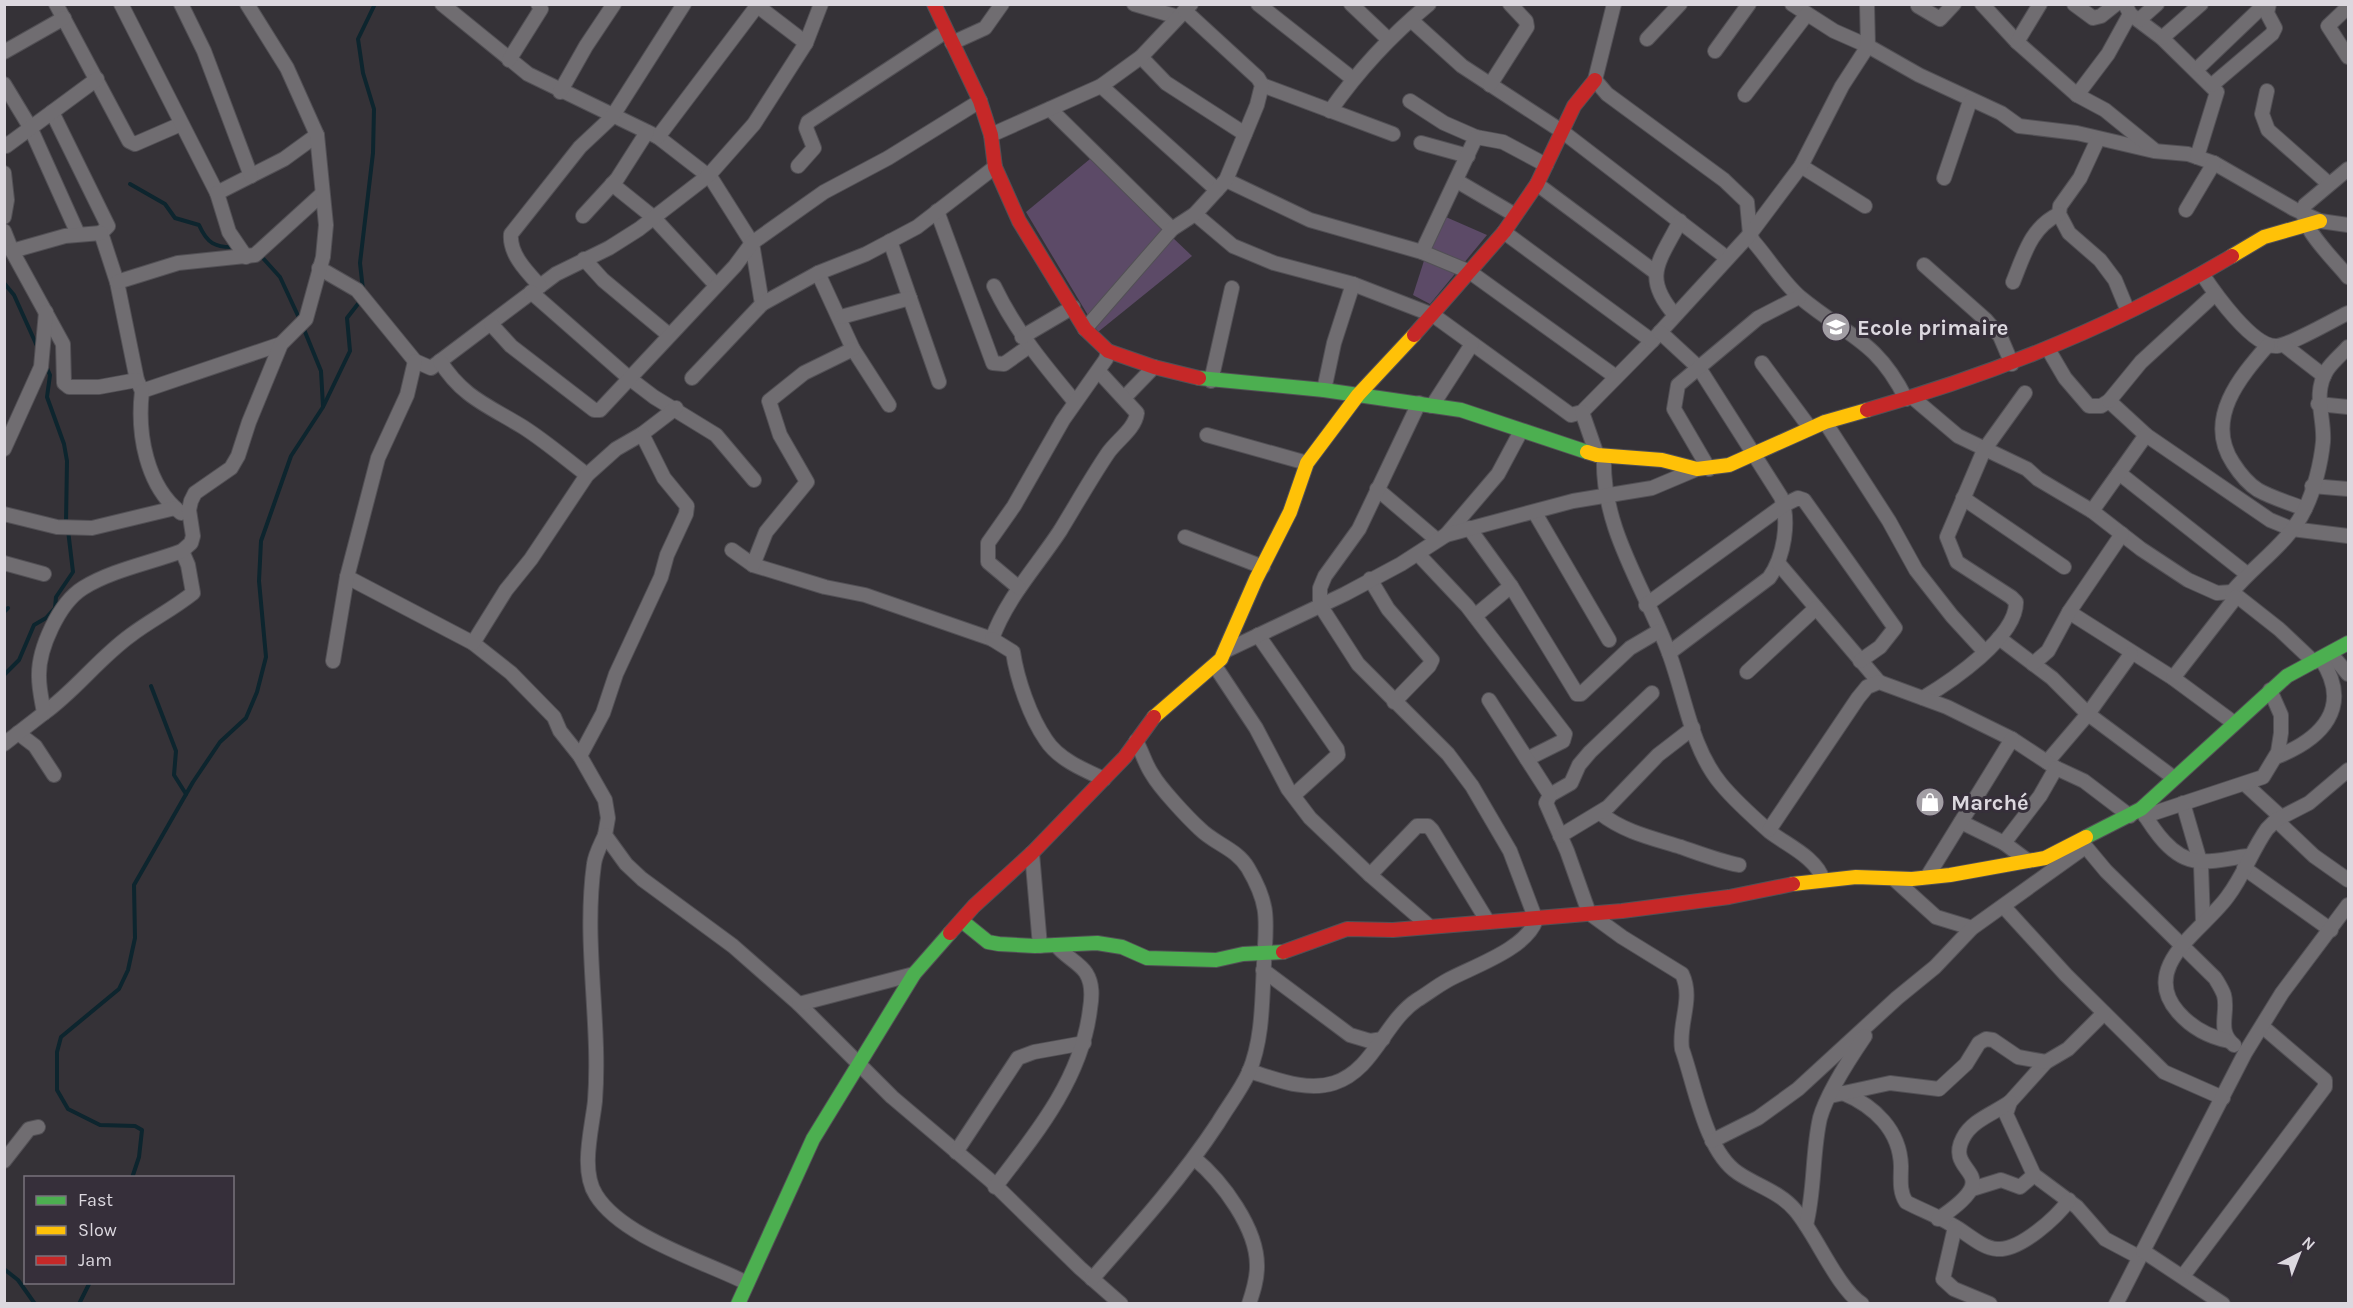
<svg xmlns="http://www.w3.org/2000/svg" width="2353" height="1308" font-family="Karla,sans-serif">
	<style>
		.green { fill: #5c4a67 }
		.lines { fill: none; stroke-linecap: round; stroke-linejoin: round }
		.stream { stroke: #0d252e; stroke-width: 4 }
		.street-casing { stroke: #525055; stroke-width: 16 }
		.fast-casing { stroke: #525055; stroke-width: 16 }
		.slow-casing { stroke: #525055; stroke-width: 16 }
		.jam-casing { stroke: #525055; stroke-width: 16 }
		.street { stroke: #706d71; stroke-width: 14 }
		.fast { stroke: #4caf50; stroke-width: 14 }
		.slow { stroke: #ffc107; stroke-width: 14 }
		.jam { stroke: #c62828; stroke-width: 14 }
		.labels { text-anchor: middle; stroke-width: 6; stroke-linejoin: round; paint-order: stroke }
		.poi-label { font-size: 22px; font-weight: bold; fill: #dcd8df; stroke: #362f3a; text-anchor: start }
	</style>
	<rect width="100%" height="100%" fill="#353237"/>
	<g class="green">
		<path d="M 1090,159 L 1192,256 L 1098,332 L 1026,212 Z"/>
		<path d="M 1439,214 L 1487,235 L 1430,304 L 1413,295 Z"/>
	</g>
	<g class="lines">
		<g class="stream">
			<path d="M 130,184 L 165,204 L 175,218 L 199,225 C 207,243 215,248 235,247"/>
			<path d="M 261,256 L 280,277 L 300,320"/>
			<path d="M 4,283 L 14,295 L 37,346"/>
			<path d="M 363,290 L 360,263 L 373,153 L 374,109 L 363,73 L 358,39 L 375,4"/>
			<path d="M 303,327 L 321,371 L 323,406"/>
			<path d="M 46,366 L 50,375 L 47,397 L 64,444 L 67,461 L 66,523"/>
			<path d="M 4,612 L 8,608"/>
			<path d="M 4,675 L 19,660 L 34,625 L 46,618 L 55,608 L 56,597 L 73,572 L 68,530"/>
			<path d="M 151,686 L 176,751 L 174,775 L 186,794"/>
			<path d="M 132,1178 L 139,1157 L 142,1130 L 135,1126 L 100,1125 L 68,1109 L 57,1090 L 57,1052 L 61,1037 L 119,989 L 128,970 L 135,938 L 134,885 L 193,782 L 220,742 L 246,718 L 257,692 L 266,657 L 259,581 L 261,541 L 291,456 L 323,407 L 350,351 L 347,318 L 361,300"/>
			<path d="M 4,1269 L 18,1280 L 35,1304"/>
			<path d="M 79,1304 L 90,1282"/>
		</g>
		<g class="street-casing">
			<g id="street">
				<path d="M 56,4 L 129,141 L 135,144 L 181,124"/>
				<path d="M 121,4 L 217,193 L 284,159 L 317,135"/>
				<path d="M 181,4 L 204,51 L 251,176"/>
				<path d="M 442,4 L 528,74 L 658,137 L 711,178 L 752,243 L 762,304 L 692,378"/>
				<path d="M 755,4 L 806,43"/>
				<path d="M 1134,4 L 1178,17"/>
				<path d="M 1258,4 L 1353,79"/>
				<path d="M 1351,4 L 1389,40"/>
				<path d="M 1614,4 L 1595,80 L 1607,94 L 1724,180 L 1747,202 L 1750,234 L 1753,241 C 1769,259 1783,283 1801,298 C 1847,336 1877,340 1906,399"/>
				<path d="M 1792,4 L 1834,31 L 1868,46 L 1919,75 L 2001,113 L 2019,126 L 2077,133 L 2154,151 L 2188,154 L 2214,163 L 2294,209 L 2320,221 L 2348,225"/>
				<path d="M 1982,4 L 2017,42 L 2077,95 L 2105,110 L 2153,149"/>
				<path d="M 2074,4 L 2093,18 L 2101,16 L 2116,4"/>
				<path d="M 2125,4 L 2130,14 L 2162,38 L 2217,92 L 2197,157"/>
				<path d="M 1918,6 L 1940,19 L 1954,4"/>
				<path d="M 2348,7 L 2328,26 L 2348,57"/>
				<path d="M 1411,20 L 1462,66 L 1563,132 L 1727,258"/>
				<path d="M 2139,20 L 2157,4"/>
				<path d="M 2162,38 L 2201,4"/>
				<path d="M 1647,39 L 1680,4"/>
				<path d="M 2017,42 L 2040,4"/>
				<path d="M 952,43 L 985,28 L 1002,4"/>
				<path d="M 1715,51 L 1749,4"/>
				<path d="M 4,52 L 64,18"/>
				<path d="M 1141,57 L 1166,83 L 1245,134"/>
				<path d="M 509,60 L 541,9 L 538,4"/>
				<path d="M 2197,69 L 2265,4"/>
				<path d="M 4,84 L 30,127 L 78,234"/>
				<path d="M 1262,85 L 1393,134"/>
				<path d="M 1490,85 L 1527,27 L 1526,21 L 1510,4"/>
				<path d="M 2212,85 L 2272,34 L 2275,28 L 2267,13 L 2269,4"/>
				<path d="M 1101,86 L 1217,190"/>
				<path d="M 2267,91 L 2262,114 L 2268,130 L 2329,184"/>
				<path d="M 560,92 L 586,46 L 614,4"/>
				<path d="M 1745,95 L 1807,14"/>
				<path d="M 2077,95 L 2108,54 L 2130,14"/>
				<path d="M 1410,101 L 1444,123 L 1476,137 L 1503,142 L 1546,165"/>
				<path d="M 1050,109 L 1172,229"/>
				<path d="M 1330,111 C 1358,71 1390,36 1429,4"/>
				<path d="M 52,112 L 108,226 L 101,233 L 117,282 L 137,380 L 142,391 L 281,344"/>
				<path d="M 991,135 L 1101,86 L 1141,57 L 1191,4"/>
				<path d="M 658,137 L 757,6"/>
				<path d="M 2098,139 L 2080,178 L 2060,206 L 2059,214 L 2069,233 L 2100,260 L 2115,280 L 2127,309"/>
				<path d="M 4,143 L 6,146 L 97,79"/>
				<path d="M 1421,143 L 1468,156"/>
				<path d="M 798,166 L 814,148 L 806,128 L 808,122 L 945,32"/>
				<path d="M 1801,166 L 1865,206"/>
				<path d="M 2348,169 L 2305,205 C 2294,223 2337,262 2348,277"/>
				<path d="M 4,173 L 7,200 L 4,217"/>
				<path d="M 1944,178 L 1970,101"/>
				<path d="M 1226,180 L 1310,220 L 1422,252 L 1470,272 L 1616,377"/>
				<path d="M 1457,181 L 1515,215"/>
				<path d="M 612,184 L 653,217 L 715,284"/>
				<path d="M 1537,184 L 1655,272"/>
				<path d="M 217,193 L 229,232 L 246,257"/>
				<path d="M 2186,210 L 2214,163"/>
				<path d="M 937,211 L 993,363 L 1004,364 L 1028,347"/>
				<path d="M 1195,214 L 1233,246 L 1274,263 L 1353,284 L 1433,315 L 1571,415 L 1582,412 L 1652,341"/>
				<path d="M 583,216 L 617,179 L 647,132"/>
				<path d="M 4,231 L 12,251"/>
				<path d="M 1504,232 L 1652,341 L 1750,234 L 1801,166 L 1842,86 L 1868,46 L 1867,4"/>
				<path d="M 101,233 L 65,236 L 12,251 L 63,344 L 64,383 L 69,387 L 99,387 L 137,380"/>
				<path d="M 890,241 L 939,382"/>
				<path d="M 1422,252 L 1476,137"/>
				<path d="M 584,259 L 603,280 L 669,335"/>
				<path d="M 1924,265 L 1986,320 L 2000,336 L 2012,364"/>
				<path d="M 319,268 L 357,290 L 415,361 L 431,368 L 556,274 L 609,248 L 639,229 L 709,175 L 754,124 L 806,43 L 821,4"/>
				<path d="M 818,273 L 853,349 L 889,405"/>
				<path d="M 2202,274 C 2214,292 2253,348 2277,346 C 2290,345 2333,320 2348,313"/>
				<path d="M 117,282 L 178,263 L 255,255 L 322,194"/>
				<path d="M 2013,282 C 2024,255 2031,227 2059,214"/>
				<path d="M 540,286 C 527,272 509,254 511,234 L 580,147 L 612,117 L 684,4"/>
				<path d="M 994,286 C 1015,330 1044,365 1075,402"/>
				<path d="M 531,292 L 629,378 L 654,397 L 716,435 L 754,480"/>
				<path d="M 762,304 L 818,273 L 866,254 L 917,227 L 995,167"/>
				<path d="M 1675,315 C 1641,276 1660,261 1680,221"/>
				<path d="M 841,317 L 910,298"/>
				<path d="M 491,324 L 511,346 L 594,410 L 600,410 L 735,266 L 752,243 L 824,192 L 888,158 L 980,101"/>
				<path d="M 1085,329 L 1172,229 L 1195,214 L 1226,180 L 1257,105 L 1262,85 L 1258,78 L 1185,11"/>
				<path d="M 1660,332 L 1699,368 L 1781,497 C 1790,522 1784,557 1769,578 L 1669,653"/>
				<path d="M 1022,337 L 1073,307"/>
				<path d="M 2268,345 C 2240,377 2204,419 2233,463 C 2240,474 2247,483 2258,490 C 2272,498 2290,503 2305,509"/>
				<path d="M 2284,345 L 2324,376"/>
				<path d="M 2048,349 L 2065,378 L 2089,406 L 2101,406 L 2109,401 L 2146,435 L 2270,520 L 2292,529 L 2348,536"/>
				<path d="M 440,361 C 462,397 489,406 523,427 C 545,441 566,459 587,475"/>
				<path d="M 1762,363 L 1810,428"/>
				<path d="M 1211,381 L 1232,288"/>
				<path d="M 1324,390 L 1334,343 L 1353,284"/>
				<path d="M 142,391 C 137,433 146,486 181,513"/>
				<path d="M 1912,397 L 1958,436 L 2027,469 L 2038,479 L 2092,511 L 2141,549 L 2188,580 L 2217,593 L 2232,592"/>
				<path d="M 1124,398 L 1154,367"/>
				<path d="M 2109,401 L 2141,362 L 2215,294"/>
				<path d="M 2318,404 L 2348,407"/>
				<path d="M 1432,406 L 1472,344"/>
				<path d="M 1582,412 L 1597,455"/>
				<path d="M 1825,422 L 1889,521 L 1916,570 L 1952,616 L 1985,652"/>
				<path d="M 1207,435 L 1307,463"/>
				<path d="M 4,449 L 41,367 L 46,312"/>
				<path d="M 1604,456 C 1601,528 1645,588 1669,653 C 1685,696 1691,748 1721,784 C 1735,801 1753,817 1770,832 C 1787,845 1817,858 1823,880"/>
				<path d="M 1709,469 L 1674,409 L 1678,385 L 1758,318 L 1799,297"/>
				<path d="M 2119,473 L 2247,574"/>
				<path d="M 2312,486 L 2348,489"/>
				<path d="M 1377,489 L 1437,540"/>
				<path d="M 1963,498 L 2064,567"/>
				<path d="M 2092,511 L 2146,435"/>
				<path d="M 1535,513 L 1609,640"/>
				<path d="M 4,514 L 57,527 L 92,528 L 175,508"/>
				<path d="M 1469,528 L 1511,586 L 1577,694 L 1581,694 L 1630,648 L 1659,631"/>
				<path d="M 1446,535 L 1498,474 L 1521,431"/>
				<path d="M 1185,537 L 1263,567"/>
				<path d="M 732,550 L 753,565 L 825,587 L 865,595 L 992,639 C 1006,599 1037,566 1060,531 C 1076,505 1091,478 1108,453 C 1117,440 1135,429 1137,413 L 1102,375 L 1097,374"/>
				<path d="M 1418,554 L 1467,606 L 1565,734 L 1563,741 L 1527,759"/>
				<path d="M 4,563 L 44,574"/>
				<path d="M 1779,564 L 1879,682"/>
				<path d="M 753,565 L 766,532 L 807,482 L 780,435 L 769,401 L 804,373 L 853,349"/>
				<path d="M 347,577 L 473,643 L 511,673 L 554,717 L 560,731 L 580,756 L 605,800 L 608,818 L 605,835 L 626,864 L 642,879 L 733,946 L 799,1004 L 892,1097 L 991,1181 L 1080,1268 L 1121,1304"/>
				<path d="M 1370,579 L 1388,609 L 1432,660 L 1429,666 L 1394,702"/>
				<path d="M 1019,588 L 988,562 L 988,543 L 1014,506 L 1063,420 L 1106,359 L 1108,351"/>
				<path d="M 1646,605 L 1784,505 L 1798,498 L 1804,500 L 1895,628 L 1880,647 L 1860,661"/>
				<path d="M 2069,612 L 2173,678 L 2234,723"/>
				<path d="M 1475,616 L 1511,586"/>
				<path d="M 1258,635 L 1337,749 L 1338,755 L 1294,795"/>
				<path d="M 1999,638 L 2052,678 L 2088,714 L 2174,778"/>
				<path d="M 992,639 L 1013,652 C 1017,679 1030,717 1046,740 C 1058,759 1084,770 1104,779"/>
				<path d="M 473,643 L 506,590 L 531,559 L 587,475 L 616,449 L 642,434 L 676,408"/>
				<path d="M 1225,651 L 1345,594 L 1401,564 L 1446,535 L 1573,501 L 1652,488 L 1697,469"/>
				<path d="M 2331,654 L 2348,674"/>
				<path d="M 333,661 L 347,577 L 378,458 L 407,395 L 415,361"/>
				<path d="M 2314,662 L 2279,629 L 2232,592 C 2255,564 2289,543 2305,509 C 2314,491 2321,463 2323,442 C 2325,418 2312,394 2327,370 C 2332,362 2342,354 2348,347"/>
				<path d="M 2033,664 L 2048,651 L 2069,612 L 2122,534"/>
				<path d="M 1215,666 L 1256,728 L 1288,789 L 1310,818 L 1370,875"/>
				<path d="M 1747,672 L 1816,608"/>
				<path d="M 2173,678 L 2236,597"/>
				<path d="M 1652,693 L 1590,752 L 1579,765 L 1571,783 L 1550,795 L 1546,803 L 1567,851 L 1589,913 L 1622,937 L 1682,974 C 1694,999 1678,1023 1682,1049 C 1695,1085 1705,1151 1738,1173 C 1757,1186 1780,1192 1795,1210 C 1816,1234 1837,1288 1862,1304"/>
				<path d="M 1923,698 C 1950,682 2017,637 2016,602 L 2011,597 L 1957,562 L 1947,537 L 1984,450 L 2025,393"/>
				<path d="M 1489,700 L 1550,795"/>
				<path d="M 44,713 C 76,690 99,658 131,635 C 151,620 173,609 193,593 L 188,565 L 182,551"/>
				<path d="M 18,733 L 35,746 L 54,775"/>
				<path d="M 4,744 L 44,713 C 42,701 39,689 39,677 C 38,649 59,603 83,588 C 112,570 150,563 182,551 L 191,543 L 193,536 L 189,510 L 191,501 L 195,493 L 231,468 L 238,456 L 249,422 L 281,344 L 306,319 L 323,257 L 326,225 L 317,135 L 287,68 L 247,4"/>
				<path d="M 580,756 L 603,713 L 616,674 L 661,577 L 667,555 L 686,514 L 687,506 L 664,478 L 642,434"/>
				<path d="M 2276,757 C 2322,739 2353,707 2321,659"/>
				<path d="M 2047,762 L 2088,714 L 2131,654"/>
				<path d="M 2245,784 L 2281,817"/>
				<path d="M 2183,803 L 2201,865 L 2203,922"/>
				<path d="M 2141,809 C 2153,829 2172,859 2198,861 C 2214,863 2233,857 2249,856"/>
				<path d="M 1600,813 C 1624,832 1652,838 1681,847 C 1701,854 1719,861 1739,865"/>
				<path d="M 2145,816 L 2263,777 L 2278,752 L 2281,733 L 2281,715 L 2270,690"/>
				<path d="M 2276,820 L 2314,856 L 2348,880"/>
				<path d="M 1961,822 L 2004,843"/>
				<path d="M 1769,830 L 1858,698 L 1867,687 L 1879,682 L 1947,707 L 2012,739 L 2056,768 L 2084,781 L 2130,816"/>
				<path d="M 605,835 C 601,844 595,855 594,864 C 583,943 601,1023 595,1101 C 592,1129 580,1170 596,1195 C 622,1237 703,1261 747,1283"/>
				<path d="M 1560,836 L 1608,807 L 1658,755 L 1693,728"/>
				<path d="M 2081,841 L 2106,871 L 2215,978 C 2218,983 2222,989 2224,995 C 2229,1012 2216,1031 2234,1045"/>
				<path d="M 1032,853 L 1040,946"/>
				<path d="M 2028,861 L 2004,843 L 2040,796 L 2056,768"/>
				<path d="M 2244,868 L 2331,930"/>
				<path d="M 1927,877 L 2012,739"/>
				<path d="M 1894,879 L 1936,917 L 1972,928"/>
				<path d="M 2004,907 L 2066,975 L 2164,1072 L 2223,1098"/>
				<path d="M 1429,926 L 1370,875 L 1417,826 L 1428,826 L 1432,830 L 1488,922"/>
				<path d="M 1263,970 L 1350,1035 L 1370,1041 L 1383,1039"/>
				<path d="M 799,1004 L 914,974"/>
				<path d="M 2104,1013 L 2068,1049 L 2046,1062 L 2010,1102 L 2006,1114 L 2034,1175 L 2077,1207 L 2105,1239 L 2139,1257"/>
				<path d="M 2229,1041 C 2209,1037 2191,1027 2178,1012 C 2138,966 2205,929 2228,896 C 2244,875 2252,850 2267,829 L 2276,820 L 2309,803 L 2348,770"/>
				<path d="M 1249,1071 C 1276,1079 1306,1092 1334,1083 C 1374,1070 1384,1022 1417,1000 C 1427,994 1437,986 1448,980 C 1474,966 1526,949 1536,920 L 1510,851 L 1472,786 L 1448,754 L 1358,664 L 1320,605 L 1320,588 L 1325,576 L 1359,529 L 1419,403"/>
				<path d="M 1843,1093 C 1874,1106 1900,1130 1901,1166 C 1901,1179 1899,1191 1906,1202 C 1921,1210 1938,1216 1952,1225 C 1966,1232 1981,1248 1997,1249 C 2020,1251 2057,1217 2069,1200"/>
				<path d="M 1830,1096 L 1890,1083 L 1939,1089 L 1966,1064 L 1979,1043 L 1986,1039 L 1993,1040 L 2018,1057 L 2046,1062"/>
				<path d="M 1712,1141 L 1758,1118 L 1798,1089 L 1897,998 L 1935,967 L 1972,928 L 2085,847"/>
				<path d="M 956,1152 L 1018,1058 L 1034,1052 L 1084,1043"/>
				<path d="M 1194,1158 C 1222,1181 1258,1229 1257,1267 C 1257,1280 1253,1292 1249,1304"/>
				<path d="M 4,1161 L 29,1129 L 38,1127"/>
				<path d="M 995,1187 C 1036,1134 1082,1078 1090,1009 C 1092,997 1093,984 1086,973 C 1080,963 1064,956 1056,945"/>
				<path d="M 1972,1189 L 2001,1180 L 2020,1187 L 2034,1175"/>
				<path d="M 1938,1219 C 2011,1170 1943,1176 1963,1138 C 1972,1120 1995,1113 2010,1102"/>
				<path d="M 1806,1225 C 1815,1190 1812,1153 1820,1118 C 1827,1093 1850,1058 1865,1036"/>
				<path d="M 1955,1227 L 1943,1279 L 1954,1289 L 1990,1304"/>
				<path d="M 2183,1276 L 2325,1087 L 2325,1080 L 2263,1027"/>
				<path d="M 1092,1279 C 1137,1228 1181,1179 1218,1123 C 1228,1106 1241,1090 1249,1072 C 1263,1039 1262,999 1264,964 C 1266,922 1271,907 1248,868 C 1237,849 1215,844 1200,829 C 1187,817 1160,788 1152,774 C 1145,764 1142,751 1136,741"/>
				<path d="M 2116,1304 L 2143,1251"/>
				<path d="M 2223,1304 L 2143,1251 L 2245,1053 L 2282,993 L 2348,905"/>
			</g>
		</g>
		<g class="fast-casing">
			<g id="fast">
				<path d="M 1199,378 L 1324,390 L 1461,410 L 1587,452"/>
				<path d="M 2086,837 L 2141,809 L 2287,676 L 2348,643"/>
				<path d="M 962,921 L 988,942 L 999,944 L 1035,946 L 1097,943 L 1122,947 L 1147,958 L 1216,960 L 1243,954 L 1283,952"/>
				<path d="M 738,1304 L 813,1139 L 914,974 L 950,933"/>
			</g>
		</g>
		<g class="slow-casing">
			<g id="slow">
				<path d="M 2232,256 L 2264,237 L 2320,221"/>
				<path d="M 1587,452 L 1597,455 L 1662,460 L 1697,469 L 1729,465 L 1825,422 L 1867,410"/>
				<path d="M 1154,717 L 1221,659 L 1256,579 L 1290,512 L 1307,463 L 1358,395 L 1414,335"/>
				<path d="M 1793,884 L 1856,877 L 1912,879 L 1950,875 L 2045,858 L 2086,837"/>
			</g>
		</g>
		<g class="jam-casing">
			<g id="jam">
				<path d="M 934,4 L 980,101 L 991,135 L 995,167 L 1019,221 L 1085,329 L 1108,351 L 1154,367 L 1199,378"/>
				<path d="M 1414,335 L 1504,232 L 1537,184 L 1574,106 L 1595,80"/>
				<path d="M 1867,410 C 1995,374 2118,324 2232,256"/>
				<path d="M 950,933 L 974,906 L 1032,853 L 1125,757 L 1154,717"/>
				<path d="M 1283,952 L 1347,929 L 1393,930 L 1622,911 L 1729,897 L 1793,884"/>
			</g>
		</g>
		<use href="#street" class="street"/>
		<use href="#fast" class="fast"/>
		<use href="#slow" class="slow"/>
		<use href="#jam" class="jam"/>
	</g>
	<defs>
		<g id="school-disc" transform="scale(1.5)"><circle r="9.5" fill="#a29ea4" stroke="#362f3a"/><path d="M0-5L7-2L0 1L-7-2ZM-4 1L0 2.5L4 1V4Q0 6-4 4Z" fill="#fff"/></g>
		<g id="shop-disc" transform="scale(1.5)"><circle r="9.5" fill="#a29ea4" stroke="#362f3a"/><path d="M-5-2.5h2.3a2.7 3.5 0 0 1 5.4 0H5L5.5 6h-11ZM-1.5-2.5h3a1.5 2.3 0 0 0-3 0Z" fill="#fff"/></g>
	</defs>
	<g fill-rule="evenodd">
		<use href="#school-disc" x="1836" y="327"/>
		<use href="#shop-disc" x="1930" y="802"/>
	</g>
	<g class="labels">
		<g class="poi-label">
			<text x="1857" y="335">Ecole primaire</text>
			<text x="1951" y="810">Marché</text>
		</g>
	</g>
	<rect width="2353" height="1308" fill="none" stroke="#dcd8df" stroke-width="12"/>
	<rect x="24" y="1176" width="210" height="108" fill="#362f3a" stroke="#78737c" stroke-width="1.5"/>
	<rect x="36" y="1196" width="30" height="9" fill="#4caf50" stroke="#78737c" stroke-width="1.5"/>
	<text x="78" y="1206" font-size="18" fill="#dcd8df">Fast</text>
	<rect x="36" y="1226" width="30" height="9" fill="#ffc107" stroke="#78737c" stroke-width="1.5"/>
	<text x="78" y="1236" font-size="18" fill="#dcd8df">Slow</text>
	<rect x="36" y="1256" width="30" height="9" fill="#c62828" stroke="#78737c" stroke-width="1.5"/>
	<text x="78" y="1266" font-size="18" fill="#dcd8df">Jam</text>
	<g transform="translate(2299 1254) rotate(42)" stroke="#362f3a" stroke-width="4.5" paint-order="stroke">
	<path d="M0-4.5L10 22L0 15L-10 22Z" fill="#dcd8df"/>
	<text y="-9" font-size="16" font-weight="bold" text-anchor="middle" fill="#dcd8df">N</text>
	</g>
</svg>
